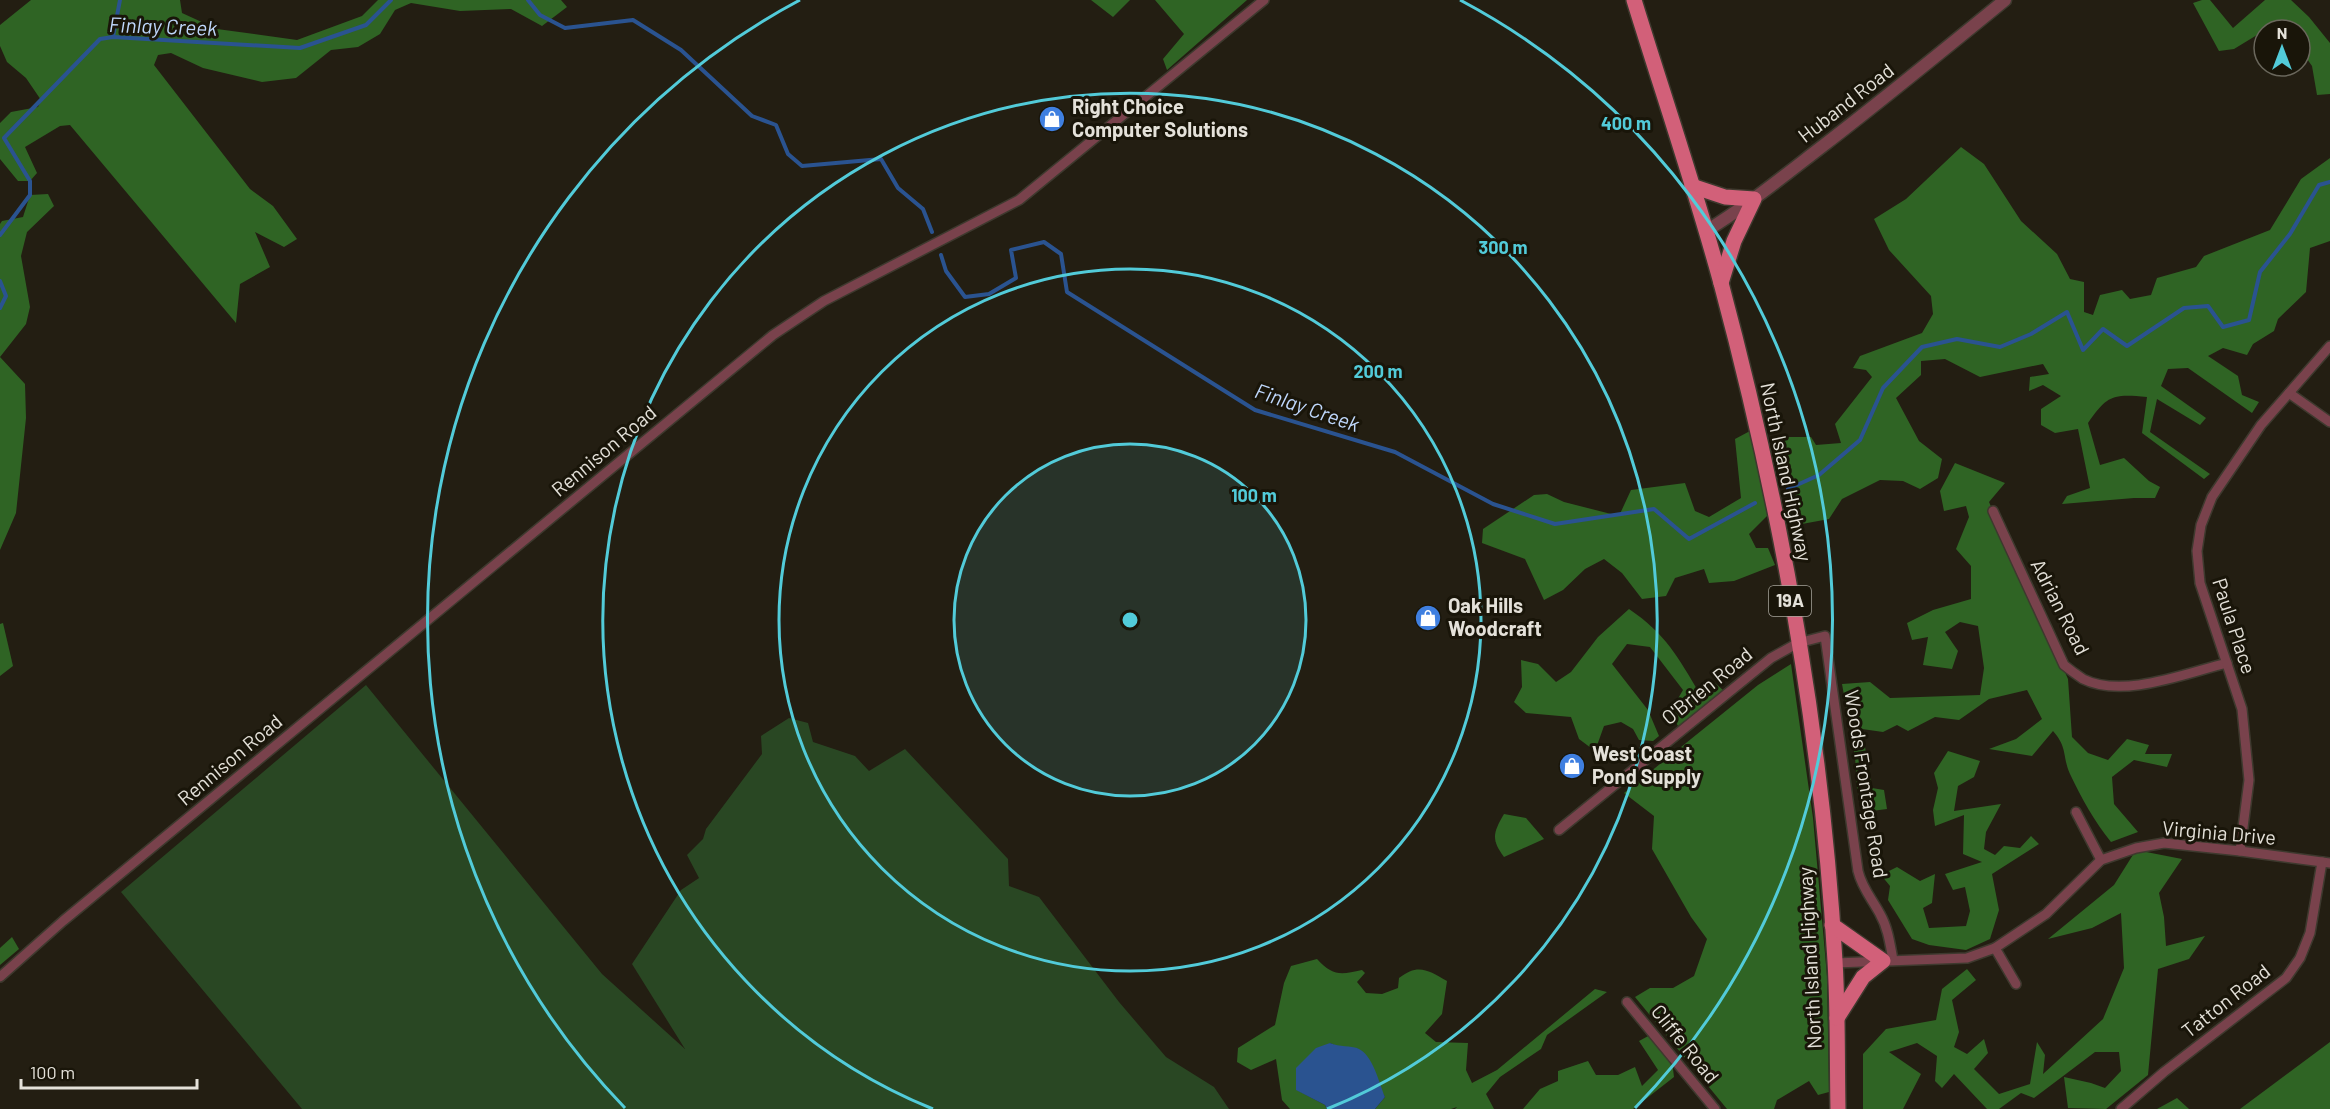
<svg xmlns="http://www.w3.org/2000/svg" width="2330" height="1109" font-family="Barlow,sans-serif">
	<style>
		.green { fill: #294723 }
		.forest { fill: #2f6424 }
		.water { fill: #2a5390 }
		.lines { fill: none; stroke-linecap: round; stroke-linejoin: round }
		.stream { stroke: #2a5390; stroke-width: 4 }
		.minor-casing { stroke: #3e392e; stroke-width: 12 }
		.tertiary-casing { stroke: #3e392e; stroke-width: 15 }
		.primary-casing { stroke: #3e392e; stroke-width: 18 }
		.minor { stroke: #79424c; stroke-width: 9 }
		.tertiary { stroke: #79424c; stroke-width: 12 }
		.primary { stroke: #d26079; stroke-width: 15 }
		.ring { fill: none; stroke: #52cbd9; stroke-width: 3 }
		.labels { text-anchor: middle; stroke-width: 6; stroke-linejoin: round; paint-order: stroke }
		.shield { fill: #191509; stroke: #a7a49b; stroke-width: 1.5 }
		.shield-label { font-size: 18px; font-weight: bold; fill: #e4e1d9 }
		.street-label { font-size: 20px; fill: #e4e1d9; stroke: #191509 }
		.poi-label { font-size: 20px; font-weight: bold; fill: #e4e1d9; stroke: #191509; text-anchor: start }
		.water-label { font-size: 21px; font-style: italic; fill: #bfd7fb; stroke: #191509 }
		.centre { fill: #52cbd9; stroke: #191509; stroke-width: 3 }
		.ring-label { font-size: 18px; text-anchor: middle; font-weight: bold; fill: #52cbd9; stroke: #191509; stroke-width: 6; stroke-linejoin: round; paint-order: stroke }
	</style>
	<rect width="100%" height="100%" fill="#231e12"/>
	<path class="green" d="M 366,685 L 602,974 L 685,1049 L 632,964 L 681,890 L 699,878 L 687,855 L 703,839 L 706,829 L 762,754 L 761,736 L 789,718 L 808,723 L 813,742 L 855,756 L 869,771 L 905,749 L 1008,859 L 1009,886 L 1039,897 L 1119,1002 L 1166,1057 L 1214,1087 L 1229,1109 L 302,1109 L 121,892 Z"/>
	<g class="forest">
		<path d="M 31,0 L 180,0 L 182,13 L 217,29 L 297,40 L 362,16 L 378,0 L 561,0 L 567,7 L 542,26 L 511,9 L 460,11 L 411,3 L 395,10 L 380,34 L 358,47 L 331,50 L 296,78 L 262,82 L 203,68 L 171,53 L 158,55 L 154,65 L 250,189 L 273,206 L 297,239 L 284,247 L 255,232 L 270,267 L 240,284 L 236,323 L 70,125 L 60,126 L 25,147 L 37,173 L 30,181 L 18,181 L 0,159 L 0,123 L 11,112 L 38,107 L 41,100 L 26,78 L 7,62 L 0,46 L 0,25 Z"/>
		<path d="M 1091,0 L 1130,0 L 1113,17 Z"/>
		<path d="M 1155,0 L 1247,0 L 1167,70 L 1163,59 L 1184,34 Z"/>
		<path d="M 2202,0 L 2210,0 L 2233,28 L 2265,0 L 2291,0 L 2309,17 L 2330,43 L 2330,94 L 2317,95 L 2312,66 L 2300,49 L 2300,30 L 2286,30 L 2280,21 L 2234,49 L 2219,51 L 2193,3 Z"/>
		<path d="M 1961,147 L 1984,164 L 2021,221 L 2057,254 L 2070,279 L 2084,282 L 2084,312 L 2093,315 L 2100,295 L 2122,290 L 2130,299 L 2151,295 L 2157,278 L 2196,267 L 2204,256 L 2270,230 L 2301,179 L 2330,158 L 2330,241 L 2310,248 L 2306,292 L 2278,319 L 2274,331 L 2253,344 L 2247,355 L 2223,348 L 2208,356 L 2238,376 L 2242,395 L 2259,402 L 2252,413 L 2188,368 L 2168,369 L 2161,386 L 2206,418 L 2200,425 L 2157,399 L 2150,432 L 2210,474 L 2204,479 L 2142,433 L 2147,397 C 2112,394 2108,395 2088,423 L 2100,465 L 2124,458 L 2149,481 L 2160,487 L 2155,498 L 2134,498 L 2062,504 L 2067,496 L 2090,488 L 2078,429 L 2055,433 L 2041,425 L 2041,409 L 2061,396 L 2043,385 L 2029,391 L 2030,377 L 2049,374 L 2043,364 L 1980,377 L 1945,359 L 1921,361 L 1921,375 L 1896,398 L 1919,441 L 1942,459 L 1938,478 L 1920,489 L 1903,481 L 1880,480 L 1842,499 L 1829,519 L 1802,524 L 1783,437 L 1811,437 L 1816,445 L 1841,443 L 1835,424 L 1872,377 L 1866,370 L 1853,368 L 1860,356 L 1922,333 L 1933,314 L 1931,296 L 1889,250 L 1874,219 L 1906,199 Z"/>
		<path d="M 48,194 L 54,206 L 27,232 L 21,256 L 30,307 L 26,324 L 0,357 L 25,384 L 26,418 L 16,513 L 0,550 L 0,224 L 2,221 L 23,217 L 30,195 Z"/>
		<path d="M 1750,431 L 1768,515 L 1749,534 L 1756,548 L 1768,548 L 1775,565 L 1734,581 L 1709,583 L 1704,569 L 1675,578 L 1666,596 L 1642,599 L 1622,573 L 1604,559 L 1585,569 L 1563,590 L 1544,600 L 1525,559 L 1482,543 L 1483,529 L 1534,495 L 1547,494 L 1564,502 L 1619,516 L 1631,490 L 1685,483 L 1695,511 L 1709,517 L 1741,498 L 1735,439 Z"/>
		<path d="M 1955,463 L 2005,483 L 1989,502 L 2068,679 L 2072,737 L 2088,753 L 2108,760 L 2127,739 L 2149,745 L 2145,754 L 2172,754 L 2167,767 L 2134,760 L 2112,777 L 2114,804 L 2138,832 L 2111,842 C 2094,821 2082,799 2070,774 C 2062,756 2068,748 2053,731 L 2032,756 L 1989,749 L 2016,739 L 2042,719 L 2027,690 L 1989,699 L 1959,720 L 1935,717 L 1908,731 L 1897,725 L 1883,732 L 1862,729 L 1872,788 L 1884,790 L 1887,809 L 1864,812 L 1857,788 L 1855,756 L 1842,684 L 1870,682 L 1890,698 L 1980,695 L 1984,668 L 1978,626 L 1960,622 L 1945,632 L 1958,651 L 1952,669 L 1923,665 L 1928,637 L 1912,640 L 1907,623 L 1933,610 L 1971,599 L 1971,566 L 1956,549 L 1969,517 L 1966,506 L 1944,511 L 1940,491 Z"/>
		<path d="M 1629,609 C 1666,634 1678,657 1700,694 L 1715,683 L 1724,691 L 1678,726 L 1670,712 L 1683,690 L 1650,647 L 1627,644 L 1612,664 L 1648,710 L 1659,736 L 1653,741 L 1639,740 L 1633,729 L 1621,722 L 1604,726 L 1595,751 L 1579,739 L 1571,717 L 1526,713 L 1514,702 L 1522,687 L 1521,660 L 1538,664 L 1556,682 L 1571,672 L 1598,637 Z"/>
		<path d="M 3,623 L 13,666 L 0,676 L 0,624 Z"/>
		<path d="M 1791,664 L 1813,818 L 1827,976 L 1829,1092 L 1818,1095 L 1809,1081 L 1777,1100 L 1774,1109 L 1727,1109 L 1635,997 L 1650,988 L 1673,988 L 1694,976 L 1707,939 L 1691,917 L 1652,849 L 1654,816 L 1624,793 L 1758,685 Z"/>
		<path d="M 1948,751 L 1980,761 L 1974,777 L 1958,786 L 1954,811 L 2001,804 L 1986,832 L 1984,849 L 1995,855 L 2004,846 L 2020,848 L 2031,836 L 2039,844 L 1992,874 L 1999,910 L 1990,939 L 1966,950 L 1929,945 L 1912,939 L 1888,900 L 1890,886 L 1881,875 L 1897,867 L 1920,881 L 1935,874 L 1932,903 L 1923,908 L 1929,928 L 1966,926 L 1970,911 L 1965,887 L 1953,890 L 1945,874 L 1982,862 L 1963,854 L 1964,815 L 1935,826 L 1933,810 L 1938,788 L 1934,773 Z"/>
		<path d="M 1504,814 L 1526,818 L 1544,839 L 1504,857 C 1491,839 1493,833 1504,814 Z"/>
		<path d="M 2136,850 L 2182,859 L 2159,893 L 2164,917 L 2166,946 L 2205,936 L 2189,959 L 2158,969 L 2148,1075 L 2106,1109 L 2068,1108 L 2064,1077 L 2091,1083 L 2105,1088 L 2121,1071 L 2119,1052 L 2095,1052 L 2034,1098 L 2021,1093 L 1999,1109 L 1987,1109 L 1954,1074 L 1942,1088 L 1935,1081 L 1937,1056 L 1917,1043 L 1889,1052 L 1921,1074 L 1903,1109 L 1863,1109 L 1863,1054 L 1886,1029 L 1936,1020 L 1942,989 L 1967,969 L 1976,980 L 1952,1000 L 1959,1032 L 1954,1047 L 1967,1054 L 1984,1039 L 1988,1053 L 1974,1069 L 1999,1094 L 2030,1084 L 2037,1042 L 2045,1055 L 2043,1074 L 2103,1019 L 2124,968 L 2121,913 L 2092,928 L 2048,939 L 2114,885 Z"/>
		<path d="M 12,937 L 19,949 L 0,965 L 0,948 Z"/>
		<path d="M 1317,959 C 1333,976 1340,975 1362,970 L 1365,973 L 1357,982 L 1366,993 L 1382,994 L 1398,988 L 1399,978 C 1418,963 1428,970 1447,981 L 1442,1014 L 1425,1033 L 1436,1042 L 1468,1043 L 1466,1070 L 1472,1083 L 1497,1070 L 1595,989 L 1607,992 L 1547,1035 L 1541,1049 L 1500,1077 L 1486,1094 L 1494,1109 L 1455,1109 L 1457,1107 L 1451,1109 L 1375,1109 L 1385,1097 L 1357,1048 L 1341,1048 L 1330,1043 L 1297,1090 L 1325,1105 L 1327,1109 L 1290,1109 L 1282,1100 L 1276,1059 L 1251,1070 L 1237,1062 L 1238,1048 L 1275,1025 L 1284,983 L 1291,966 Z"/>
		<path d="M 1652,1034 L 1672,1061 L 1674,1077 L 1633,1109 L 1523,1109 L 1540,1089 L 1558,1081 L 1558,1071 L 1588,1061 L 1596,1075 L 1618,1075 L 1635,1067 L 1642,1086 L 1658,1070 L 1639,1041 Z"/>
		<path d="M 2330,1042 L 2330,1109 L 2240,1109 Z"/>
		<path d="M 2177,1098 L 2189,1109 L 2157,1109 Z"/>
	</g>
	<path class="water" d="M 1330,1043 C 1339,1047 1352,1046 1357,1048 C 1373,1054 1379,1083 1385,1097 L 1375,1109 L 1327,1109 L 1325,1105 L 1296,1090 L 1296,1068 L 1316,1048 Z"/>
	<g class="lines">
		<g class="stream">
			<path d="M 528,0 L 540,15 L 565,28 L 633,20 L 681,50 L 752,116 L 776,125 L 788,154 L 802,166 L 881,159 L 898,188 L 923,209 L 932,232"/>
			<path d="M 113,37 L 120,0"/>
			<path d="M 0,235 L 30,195 L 30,181 L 4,138 L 100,39 L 113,37 L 300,48 L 366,25 L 391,0"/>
			<path d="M 941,255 L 946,271 L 965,297 L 989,294 L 1016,278 L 1011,250 L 1044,242 L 1061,254 L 1067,292 L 1255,410 L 1395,452 L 1493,504 L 1555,524 L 1654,509 L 1689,539 L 1755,503"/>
			<path d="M 0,281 L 6,296 L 0,308"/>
			<path d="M 1788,489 L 1819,475 L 1860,440 L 1883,388 L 1922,347 L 1957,339 L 2000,347 L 2031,334 L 2067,312 L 2083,350 L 2103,329 L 2127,346 L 2184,308 L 2208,306 L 2223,327 L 2249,320 L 2260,272 L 2290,234 L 2319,185 L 2330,182"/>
		</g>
		<g class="minor-casing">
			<g id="minor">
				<path d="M 2289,393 L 2330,422"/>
				<path d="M 1993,511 L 2064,665 C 2070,670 2077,675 2083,679 C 2123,699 2186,673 2227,663"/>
				<path d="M 2076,812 L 2101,860"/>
				<path d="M 1559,830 L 1771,658 L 1798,643 L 1825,636 L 1858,871 C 1862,888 1872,899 1880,914 C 1888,928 1890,944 1893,960"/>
				<path d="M 2240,851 L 2249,780 L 2242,709 L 2200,583 L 2197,551 L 2201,525 L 2212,497 L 2261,425 L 2330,346"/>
				<path d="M 1995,948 L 2016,984"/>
				<path d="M 1835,963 L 1967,958 L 1995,948 L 2046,914 L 2101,860 L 2136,848 L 2164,843 L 2240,851 L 2330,863"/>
				<path d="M 0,977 L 63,921 L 773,335 L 824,301 L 1019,200 L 1264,0"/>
				<path d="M 1627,1002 L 1715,1109"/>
				<path d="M 2121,1109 L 2164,1072 L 2286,978 L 2300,958 L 2310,933 L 2322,862"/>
			</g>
		</g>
		<g class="tertiary-casing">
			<path id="tertiary" d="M 1706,231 C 1747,206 1785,175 1824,145 C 1885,98 1945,49 2005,0"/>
		</g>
		<g class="primary-casing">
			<g id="primary">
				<path d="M 1634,0 C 1663,94 1695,188 1721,283 C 1780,503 1822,733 1835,961 C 1838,1010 1837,1060 1838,1109"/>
				<path d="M 1692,186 L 1725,197 L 1754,199 L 1734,241 L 1721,283"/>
				<path d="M 1832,925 L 1883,961 L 1863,977 L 1837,1018"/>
			</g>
		</g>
		<use href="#minor" class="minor"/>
		<use href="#tertiary" class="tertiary"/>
		<use href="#primary" class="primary"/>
	</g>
	<circle cx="1130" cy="620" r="176" fill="#52cbd9" fill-opacity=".12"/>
	<g class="ring">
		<circle cx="1130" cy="620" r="176"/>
		<circle cx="1130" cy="620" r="351"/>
		<path d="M933 1109A527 527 0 1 1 1327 1109"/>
		<path d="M625 1108A702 702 0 0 1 800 0M1460 0A702 702 0 0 1 1635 1108"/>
	</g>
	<defs>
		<g id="shop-disc" transform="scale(1.35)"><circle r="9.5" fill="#3f7fe0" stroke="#191509"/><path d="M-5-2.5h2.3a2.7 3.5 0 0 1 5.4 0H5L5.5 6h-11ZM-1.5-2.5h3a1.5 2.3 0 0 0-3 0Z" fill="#fff"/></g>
	</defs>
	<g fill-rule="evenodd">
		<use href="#shop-disc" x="1052" y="119"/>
		<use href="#shop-disc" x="1428" y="618"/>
		<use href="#shop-disc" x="1572" y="766"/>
	</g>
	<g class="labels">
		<rect class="shield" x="1769" y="586" width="42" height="30" rx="4.5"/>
		<g class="shield-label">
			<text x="1790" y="607">19A</text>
		</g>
		<g class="street-label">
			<text transform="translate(1846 103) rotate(-38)" y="7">Huband Road</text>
			<text transform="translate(604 451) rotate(-40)" y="7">Rennison Road</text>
			<text transform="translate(1786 472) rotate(78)" y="7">North Island Highway</text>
			<text transform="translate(2060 607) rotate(63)" y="7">Adrian Road</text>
			<text transform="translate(2234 626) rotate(72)" y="7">Paula Place</text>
			<text transform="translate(1707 686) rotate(-39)" y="7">O'Brien Road</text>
			<text transform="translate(230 760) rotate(-40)" y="7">Rennison Road</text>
			<text transform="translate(1866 784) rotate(81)" y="7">Woods Frontage Road</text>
			<text transform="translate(2219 833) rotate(5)" y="7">Virginia Drive</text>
			<text transform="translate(1810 958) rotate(-93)" y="7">North Island Highway</text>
			<text transform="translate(2226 1001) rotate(-38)" y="7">Tatton Road</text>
			<text transform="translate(1685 1044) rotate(51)" y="7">Cliffe Road</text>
		</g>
		<g class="poi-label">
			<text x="1072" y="114">Right Choice<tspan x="1072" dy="23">Computer Solutions</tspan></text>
			<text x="1448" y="613">Oak Hills<tspan x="1448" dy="23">Woodcraft</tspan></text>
			<text x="1592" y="761">West Coast<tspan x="1592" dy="23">Pond Supply</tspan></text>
		</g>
		<g class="water-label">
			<text transform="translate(163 27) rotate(2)" y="7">Finlay Creek</text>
			<text transform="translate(1307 408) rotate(19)" y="7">Finlay Creek</text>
		</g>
	</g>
	<circle cx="1130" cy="620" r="9" class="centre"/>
	<g class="ring-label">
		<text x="1626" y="130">400 m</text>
		<text x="1503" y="254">300 m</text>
		<text x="1378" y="378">200 m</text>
		<text x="1254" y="502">100 m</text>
	</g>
	<g transform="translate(2282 48)"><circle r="28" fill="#191509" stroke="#6a675c" stroke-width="1.5"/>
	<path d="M0-4.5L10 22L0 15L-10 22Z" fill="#52cbd9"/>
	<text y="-9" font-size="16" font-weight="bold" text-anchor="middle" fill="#e4e1d9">N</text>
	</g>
	<path d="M21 1079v9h176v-9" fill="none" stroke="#e4e1d9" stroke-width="3"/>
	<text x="30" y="1079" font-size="18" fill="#e4e1d9" stroke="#191509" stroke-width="4.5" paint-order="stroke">100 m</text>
</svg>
